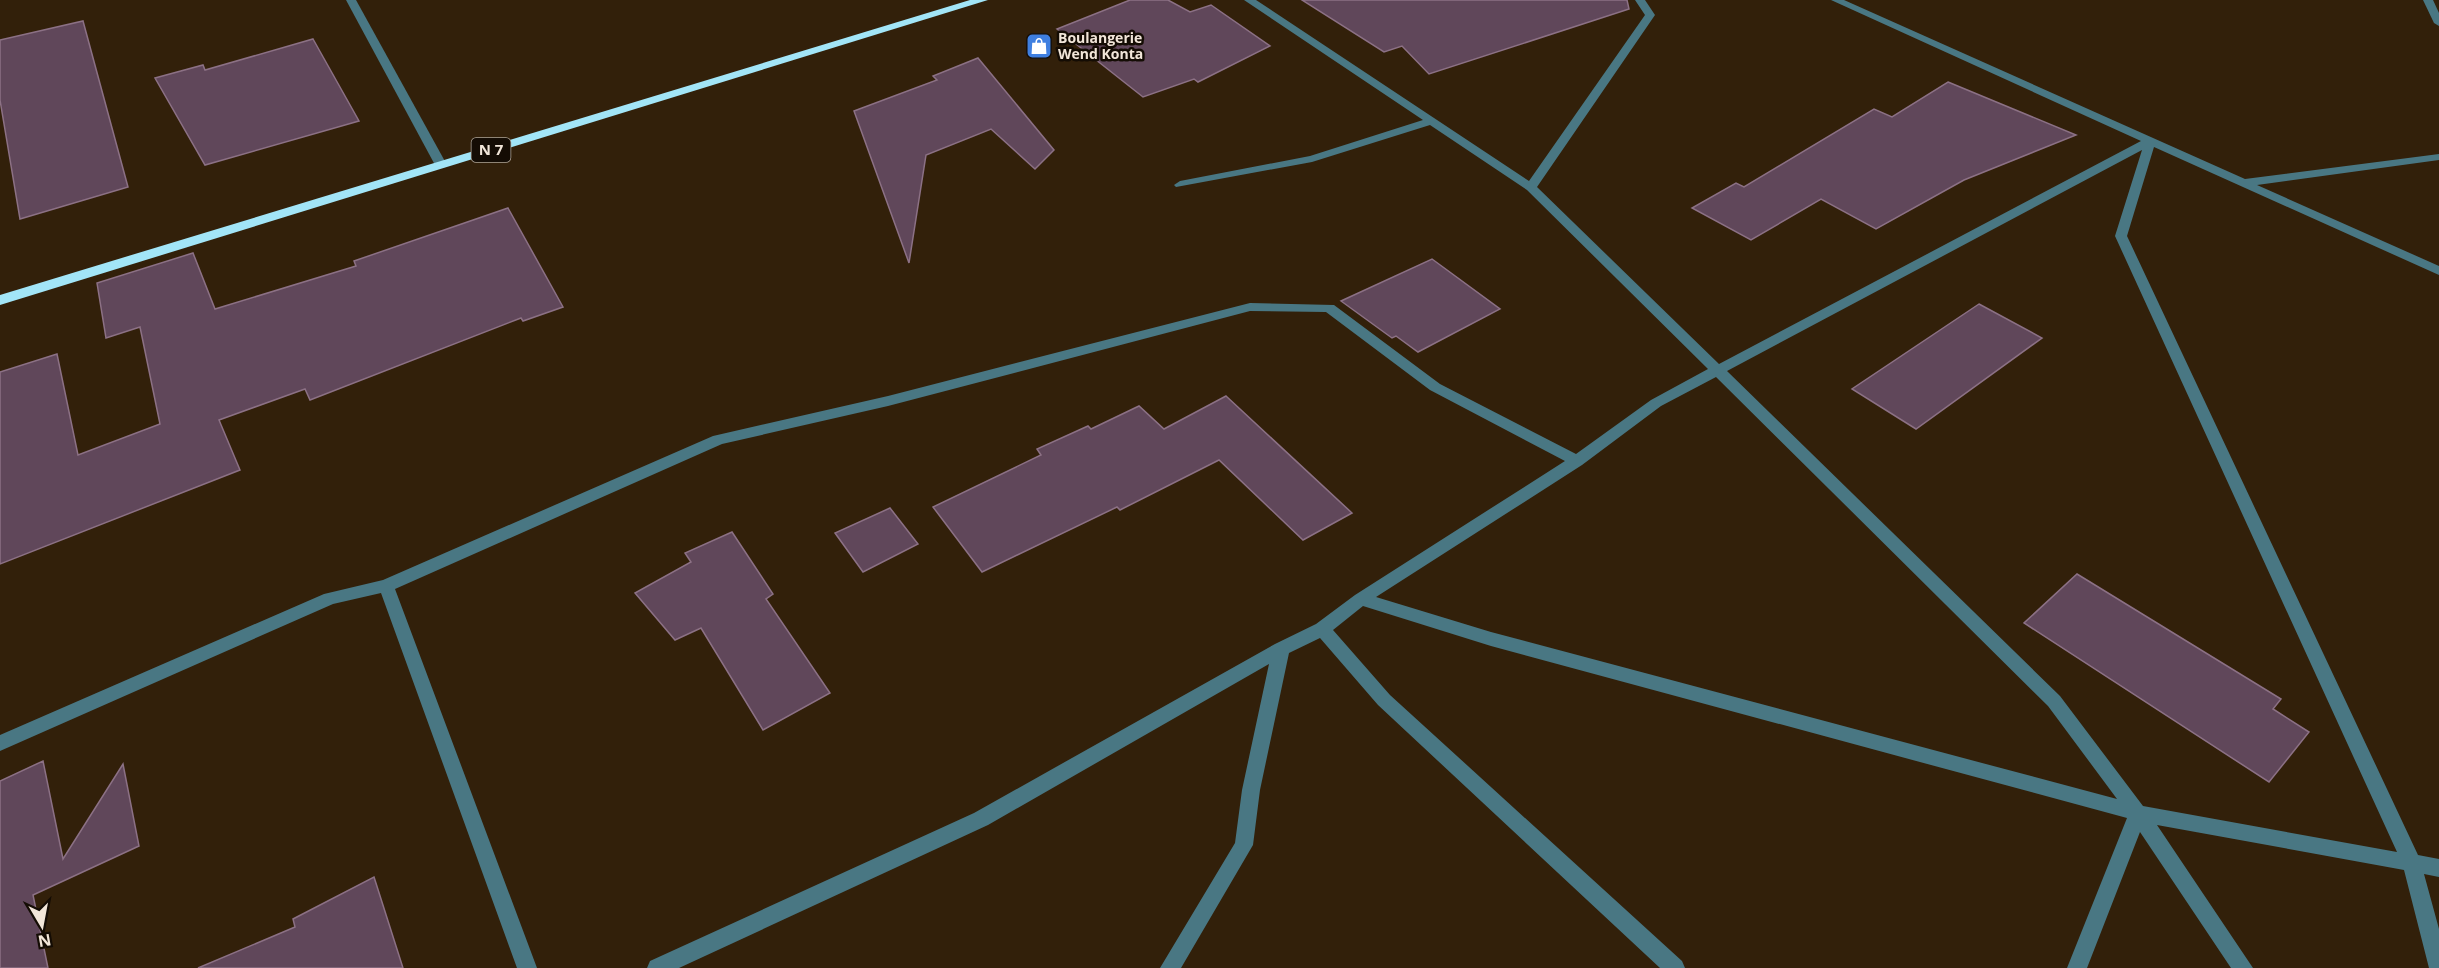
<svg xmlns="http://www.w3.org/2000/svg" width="2439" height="968" font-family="'Open Sans',sans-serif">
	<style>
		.building { fill: #60475a; stroke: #8c7185; stroke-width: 1.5 }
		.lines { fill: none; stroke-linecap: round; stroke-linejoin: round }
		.minor { fill: #497783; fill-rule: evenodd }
		.highway { fill: #a2e5f7; fill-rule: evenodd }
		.labels { text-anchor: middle; stroke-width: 5; stroke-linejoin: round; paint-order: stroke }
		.far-poi-label { font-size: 14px; font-weight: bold; fill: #f2e6d9; stroke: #140c04; text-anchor: start }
		.shield { fill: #140c04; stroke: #afa599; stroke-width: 1.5 }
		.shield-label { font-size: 15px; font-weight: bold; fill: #f2e6d9 }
	</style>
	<rect width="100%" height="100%" fill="#32200a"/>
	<g class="building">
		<path d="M 1130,0 L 1168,0 L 1190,12 L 1211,5 L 1270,46 L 1198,82 L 1194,79 L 1143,97 L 1057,29 Z"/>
		<path d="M 1302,0 L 1627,0 L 1629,9 L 1429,74 L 1402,46 L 1384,52 Z"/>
		<path d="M 83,21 L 128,187 L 20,219 L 0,100 L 0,40 Z"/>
		<path d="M 313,39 L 359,121 L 205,165 L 155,78 L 203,65 L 205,70 Z"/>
		<path d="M 978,58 L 1054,150 L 1035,169 L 991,129 L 926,155 L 909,263 L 854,111 L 937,80 L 933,76 Z"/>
		<path d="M 1948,82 L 2076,135 L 1964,180 L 1876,229 L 1821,199 L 1751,240 L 1692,208 L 1736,183 L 1744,187 L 1874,109 L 1892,117 Z"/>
		<path d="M 508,208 L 563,307 L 523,321 L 521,318 L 310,400 L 305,389 L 219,420 L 240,470 L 0,564 L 0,372 L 57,354 L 78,455 L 160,424 L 140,327 L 106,338 L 97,283 L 193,253 L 215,309 L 356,266 L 354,261 Z"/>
		<path d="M 1432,259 L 1500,309 L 1418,352 L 1396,336 L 1392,338 L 1341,301 Z"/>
		<path d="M 1979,304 L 2042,338 L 1916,429 L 1852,389 Z"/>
		<path d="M 1226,396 L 1352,513 L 1303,540 L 1219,460 L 1120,510 L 1117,507 L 982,572 L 933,507 L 1041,455 L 1037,449 L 1088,426 L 1091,429 L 1139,406 L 1164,429 Z"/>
		<path d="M 890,508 L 918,544 L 863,572 L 835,533 Z"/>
		<path d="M 732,532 L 773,594 L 766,599 L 830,693 L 763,730 L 701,628 L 675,640 L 635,593 L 691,562 L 685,553 Z"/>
		<path d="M 2077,574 L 2281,699 L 2273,709 L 2309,732 L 2269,782 L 2024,623 Z"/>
		<path d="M 43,761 L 63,859 L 123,764 L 139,846 L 33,895 L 48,968 L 0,968 L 0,781 Z"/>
		<path d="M 374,877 L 403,968 L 198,968 L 295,927 L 293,919 Z"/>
	</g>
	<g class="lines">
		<g class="minor">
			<path d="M 346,0 L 356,0 L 447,165 L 445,167 L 441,168 L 435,165 Z"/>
			<path d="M 1244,0 L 1256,0 L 1529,181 L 1645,15 L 1635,0 L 1645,0 L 1655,15 L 1537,187 L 1719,364 L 2141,141 L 1831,0 L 1844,0 L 2245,179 L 2439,154 L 2439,160 L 2257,185 L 2439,266 L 2439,275 L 2154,147 L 2127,236 L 2418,855 L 2439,859 L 2439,877 L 2424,874 L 2439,929 L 2439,968 L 2429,968 L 2404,870 L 2157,825 L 2253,968 L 2231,968 L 2140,832 L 2087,968 L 2067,968 L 2127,818 L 1491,646 L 1363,606 L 1333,630 L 1390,695 L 1682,961 L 1685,968 L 1660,968 L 1378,705 L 1320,638 L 1289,653 L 1260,790 L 1253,845 L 1181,968 L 1160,968 L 1235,843 L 1242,790 L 1269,664 L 988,825 L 679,968 L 647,968 L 650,961 L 974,813 L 1275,644 L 1316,624 L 1355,595 L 1565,461 L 1430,390 L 1326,312 L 1250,311 L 888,406 L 722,444 L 395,589 L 537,968 L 517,968 L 381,593 L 333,604 L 0,751 L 0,735 L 324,594 L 383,580 L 713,436 L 888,396 L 1250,303 L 1334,305 L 1440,384 L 1576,454 L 1651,400 L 1708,369 L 1527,190 L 1430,125 L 1312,162 L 1176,187 L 1174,185 L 1180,181 L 1310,156 L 1423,120 ZM 2142,150 L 2115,236 L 2397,852 L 2143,806 L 2060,696 L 1727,371 ZM 1716,377 L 2048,706 L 2117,799 L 1491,632 L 1376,597 L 1582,465 L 1661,406 Z"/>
			<path d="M 2423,0 L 2433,0 L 2439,13 L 2439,26 L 2434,23 Z"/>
		</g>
		<path class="highway" d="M 970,0 L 988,0 L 0,305 L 0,295 Z"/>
	</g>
	<defs>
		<g id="shop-square" transform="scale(1.35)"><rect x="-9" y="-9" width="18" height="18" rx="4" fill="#3f7fe0" stroke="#140c04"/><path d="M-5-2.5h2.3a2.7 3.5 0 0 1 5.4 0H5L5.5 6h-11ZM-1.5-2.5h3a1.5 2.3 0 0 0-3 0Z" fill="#fff"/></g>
	</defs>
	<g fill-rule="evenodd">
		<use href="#shop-square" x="1039" y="46"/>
	</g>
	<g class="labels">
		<g class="far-poi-label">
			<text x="1058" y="43">Boulangerie<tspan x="1058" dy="16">Wend Konta</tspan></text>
		</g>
		<rect class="shield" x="471.5" y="138" width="39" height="24" rx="4.5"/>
		<g class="shield-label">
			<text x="491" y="155">N 7</text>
		</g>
	</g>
	<g transform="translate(42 926) rotate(170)" stroke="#140c04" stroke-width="4.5" paint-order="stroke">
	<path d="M0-4.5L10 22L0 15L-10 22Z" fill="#f2e6d9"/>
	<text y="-9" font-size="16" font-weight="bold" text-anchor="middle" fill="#f2e6d9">N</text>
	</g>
</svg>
